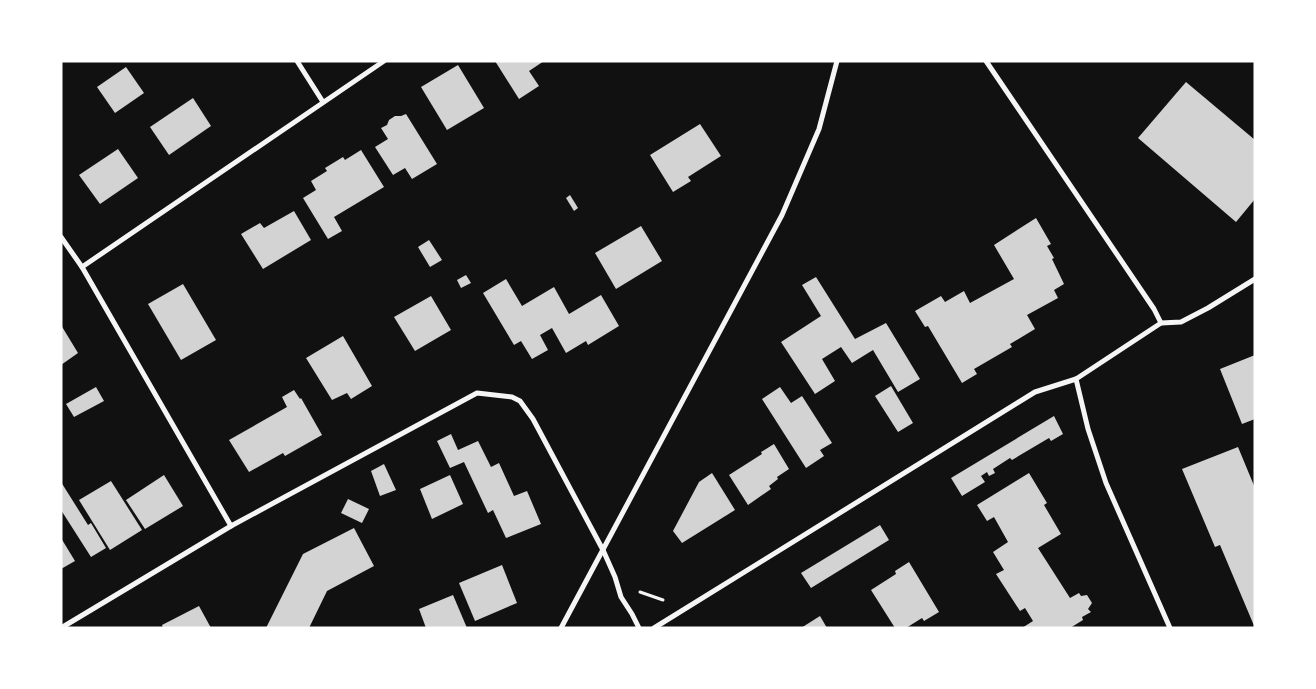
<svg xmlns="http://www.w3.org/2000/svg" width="1316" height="689" font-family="Mulish,sans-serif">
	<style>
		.building { fill: #d3d3d3 }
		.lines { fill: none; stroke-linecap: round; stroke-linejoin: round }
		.path { stroke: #f5f5f5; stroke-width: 3 }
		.minor { stroke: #f5f5f5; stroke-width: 5 }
	</style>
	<rect width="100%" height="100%" fill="#111"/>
	<g class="building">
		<path d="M 495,61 L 544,61 L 529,71 L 539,86 L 519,99 Z"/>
		<path d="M 458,65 L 484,108 L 447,130 L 421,87 Z"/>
		<path d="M 126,67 L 144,93 L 115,113 L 97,87 Z"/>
		<path d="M 1186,82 L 1255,140 L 1255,199 L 1236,222 L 1138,138 Z"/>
		<path d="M 193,98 L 211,126 L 169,155 L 150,127 Z"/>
		<path d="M 406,114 L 437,164 L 412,179 L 405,168 L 393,175 L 375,147 L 388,139 L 381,128 L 387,125 L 389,120 L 395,116 L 401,116 Z"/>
		<path d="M 700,124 L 721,156 L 688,177 L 691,181 L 673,192 L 650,155 Z"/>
		<path d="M 118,149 L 138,178 L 100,204 L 79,175 Z"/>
		<path d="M 361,150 L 384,187 L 334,217 L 342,231 L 328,239 L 303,198 L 316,190 L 311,181 L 327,171 L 325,168 L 343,157 L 345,160 Z"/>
		<path d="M 570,195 L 578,208 L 574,211 L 566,198 Z"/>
		<path d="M 294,211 L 311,240 L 263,269 L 241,234 L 260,223 L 264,228 Z"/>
		<path d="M 1036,218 L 1051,244 L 1047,246 L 1054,258 L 1052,259 L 1064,284 L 1054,290 L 1058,298 L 1027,315 L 1035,329 L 1010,344 L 1012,347 L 974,369 L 977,374 L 962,383 L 928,326 L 925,327 L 915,311 L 941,296 L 945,302 L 964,291 L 970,303 L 1014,279 L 994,245 Z"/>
		<path d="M 641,226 L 662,261 L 616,289 L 595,253 Z"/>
		<path d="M 429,240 L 442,260 L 430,267 L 418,247 Z"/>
		<path d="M 466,275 L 471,283 L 461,288 L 457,280 Z"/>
		<path d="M 816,277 L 855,339 L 886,323 L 920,379 L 898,392 L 873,350 L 852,363 L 841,347 L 822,359 L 835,381 L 815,394 L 781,342 L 821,316 L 802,285 Z"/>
		<path d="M 506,279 L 522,306 L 554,287 L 569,314 L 601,295 L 619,326 L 588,345 L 586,341 L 566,353 L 552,328 L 540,335 L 548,350 L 532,359 L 521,341 L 514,345 L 483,293 Z"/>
		<path d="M 183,284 L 216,340 L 181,360 L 148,304 Z"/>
		<path d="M 431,296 L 451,330 L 415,351 L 394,317 Z"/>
		<path d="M 61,325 L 78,353 L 61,365 Z"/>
		<path d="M 343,336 L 372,386 L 351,399 L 347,393 L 332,400 L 306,358 Z"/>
		<path d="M 1255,355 L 1255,419 L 1242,424 L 1220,369 Z"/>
		<path d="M 891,386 L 913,423 L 898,432 L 875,396 Z"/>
		<path d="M 96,387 L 104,401 L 74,417 L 66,404 Z"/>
		<path d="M 780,387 L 791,403 L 802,396 L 832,443 L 820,450 L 824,456 L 806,468 L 762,399 Z"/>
		<path d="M 294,390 L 300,399 L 301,398 L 322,435 L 285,456 L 283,453 L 249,472 L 229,440 L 287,407 L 282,397 Z"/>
		<path d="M 1054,416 L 1063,434 L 1051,441 L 1049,438 L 1012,460 L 1010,458 L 993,469 L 995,473 L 989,476 L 987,472 L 981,476 L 985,482 L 962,496 L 951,478 Z"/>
		<path d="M 451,434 L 458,450 L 478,441 L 491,467 L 499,463 L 514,496 L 527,491 L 541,524 L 506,538 L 493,510 L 488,513 L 464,462 L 450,468 L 437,441 Z"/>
		<path d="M 774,444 L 789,469 L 777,477 L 778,479 L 769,486 L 771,489 L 748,505 L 729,475 L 762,454 L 761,452 Z"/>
		<path d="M 1238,447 L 1255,488 L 1255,628 L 1220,545 L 1215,547 L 1182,469 Z"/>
		<path d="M 384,464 L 396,490 L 380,496 L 371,471 Z"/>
		<path d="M 712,473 L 735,510 L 682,543 L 673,531 L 699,482 Z"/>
		<path d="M 1029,473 L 1047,503 L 1044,505 L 1061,534 L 1038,548 L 1070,598 L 1079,593 L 1081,596 L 1087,595 L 1092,603 L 1088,609 L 1091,612 L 1082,617 L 1083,620 L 1070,628 L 1022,628 L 1033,621 L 1025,608 L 1020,611 L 996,574 L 1004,570 L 993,552 L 1008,542 L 994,517 L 987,521 L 977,505 Z"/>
		<path d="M 164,475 L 183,506 L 145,529 L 126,500 Z"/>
		<path d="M 450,475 L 463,504 L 432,519 L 420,489 Z"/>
		<path d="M 111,481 L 142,530 L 110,550 L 79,500 Z"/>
		<path d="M 61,482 L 88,525 L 91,523 L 106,548 L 91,557 L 61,510 Z"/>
		<path d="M 348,499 L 369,509 L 362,523 L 341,513 Z"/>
		<path d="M 880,525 L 889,540 L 811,588 L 801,573 Z"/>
		<path d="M 354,528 L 374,566 L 327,591 L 309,628 L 266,628 L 303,554 Z"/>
		<path d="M 61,538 L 75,561 L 61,569 Z"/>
		<path d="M 909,562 L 939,612 L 924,621 L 922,618 L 906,628 L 895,628 L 871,590 L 896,574 L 895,571 Z"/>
		<path d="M 502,565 L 517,603 L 475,621 L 459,583 Z"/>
		<path d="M 453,595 L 467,628 L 426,628 L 419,609 Z"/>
		<path d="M 199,606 L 211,628 L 163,628 L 162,625 Z"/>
		<path d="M 820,616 L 827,628 L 801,628 Z"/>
	</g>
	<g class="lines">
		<path class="path" d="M 640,592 L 663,600"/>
		<g class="minor">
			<path d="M 297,61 L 323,102"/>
			<path d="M 986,61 L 1154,309 L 1161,323"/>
			<path d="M 61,237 L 82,267 L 231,526"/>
			<path d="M 82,267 L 384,61"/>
			<path d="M 1076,379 L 1088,429 L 1106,483 L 1170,628"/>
			<path d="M 61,628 L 231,526 L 477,393 L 512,397 L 520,401 L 533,419 L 603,550 L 615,577 L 621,597 L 632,614 L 639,628"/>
			<path d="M 561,628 L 782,215 L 819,129 L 837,61"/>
			<path d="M 654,628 L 1035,392 L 1076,379 L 1161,323 L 1181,322 L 1208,308 L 1255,279"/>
		</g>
	</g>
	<rect width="1316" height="689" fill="none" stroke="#ffffff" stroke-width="125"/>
</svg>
